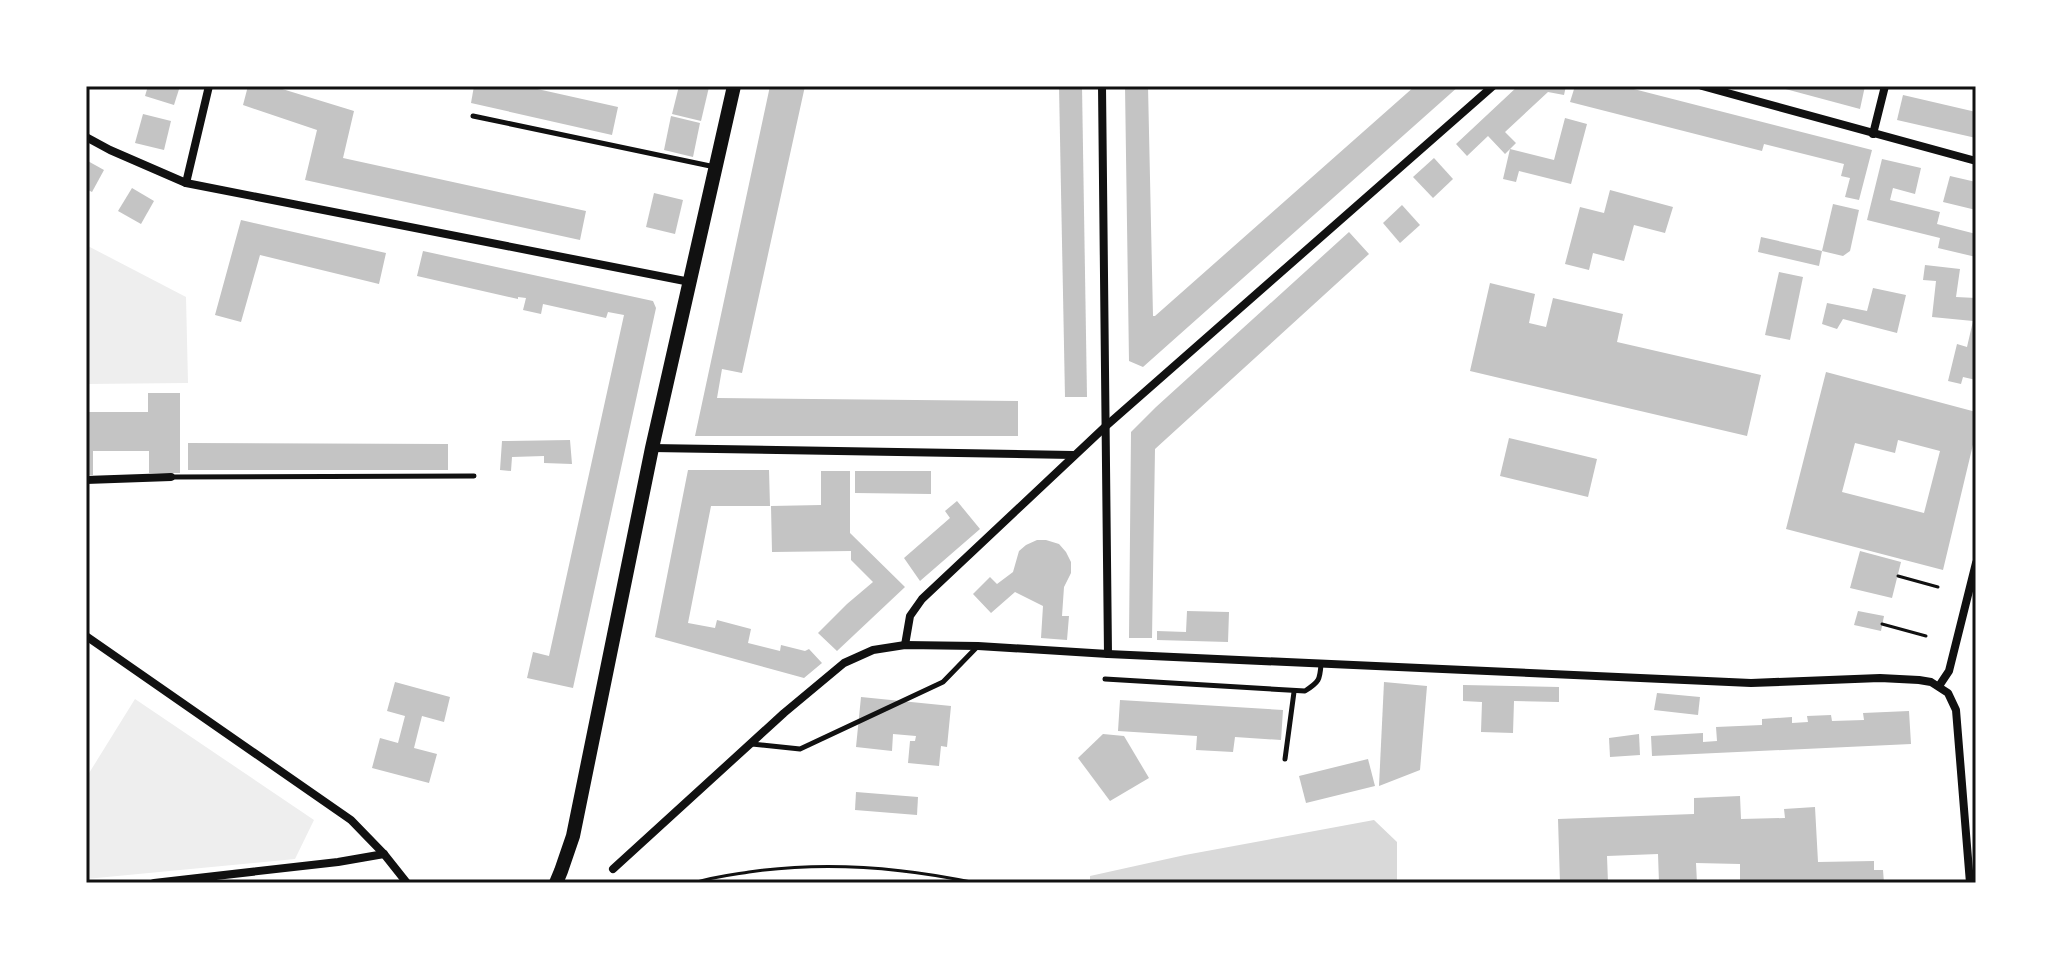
<svg xmlns="http://www.w3.org/2000/svg" width="2062" height="969" font-family="'Roboto Serif',serif">
	<style>
		.green { fill: #eee }
		.water { fill: #d9d9d9 }
		.building { fill: #c4c4c4; fill-rule: evenodd }
		.lines { fill: none; stroke-linecap: round; stroke-linejoin: round }
		.path { stroke: #111; stroke-width: 3 }
		.service { stroke: #111; stroke-width: 5 }
		.minor { stroke: #111; stroke-width: 8 }
		.secondary { stroke: #111; stroke-width: 14 }
		.neatline { fill: none; stroke: #111; stroke-width: 3 }
	</style>
	<rect width="100%" height="100%" fill="#fff"/>
	<g class="green">
		<path d="M 86,245 L 186,297 L 188,383 L 86,384 Z"/>
		<path d="M 135,699 L 314,820 L 295,859 L 86,879 L 86,778 Z"/>
	</g>
	<path class="water" d="M 1374,820 L 1397,842 L 1397,883 L 1090,883 L 1090,876 L 1185,855 Z"/>
	<g class="building">
		<path d="M 148,86 L 180,86 L 174,105 L 145,96 Z"/>
		<path d="M 248,86 L 279,86 L 279,88 L 354,111 L 343,158 L 586,211 L 580,240 L 305,180 L 317,130 L 243,105 Z"/>
		<path d="M 474,86 L 524,86 L 618,107 L 612,135 L 471,103 Z"/>
		<path d="M 679,86 L 709,87 L 701,121 L 672,114 Z"/>
		<path d="M 770,86 L 805,86 L 742,373 L 722,369 L 717,398 L 1018,401 L 1018,436 L 695,436 Z"/>
		<path d="M 1059,86 L 1082,86 L 1087,397 L 1065,397 Z"/>
		<path d="M 1125,86 L 1148,86 L 1153,316 L 1155,316 L 1415,86 L 1459,86 L 1143,367 L 1129,361 Z"/>
		<path d="M 1518,86 L 1566,86 L 1564,95 L 1548,92 L 1505,132 L 1516,143 L 1510,149 L 1554,160 L 1565,118 L 1587,124 L 1571,184 L 1519,171 L 1516,182 L 1503,179 L 1510,149 L 1505,154 L 1488,136 L 1467,156 L 1456,144 Z"/>
		<path d="M 1575,86 L 1622,86 L 1872,150 L 1859,200 L 1845,197 L 1850,178 L 1841,176 L 1844,164 L 1764,144 L 1762,151 L 1570,102 Z"/>
		<path d="M 1774,86 L 1865,86 L 1860,109 Z"/>
		<path d="M 1903,95 L 1976,112 L 1976,138 L 1897,120 Z"/>
		<path d="M 143,114 L 171,121 L 164,150 L 135,143 Z"/>
		<path d="M 671,116 L 700,123 L 693,157 L 664,150 Z"/>
		<path d="M 1434,158 L 1453,179 L 1433,198 L 1413,177 Z"/>
		<path d="M 1882,159 L 1921,168 L 1915,194 L 1893,188 L 1890,200 L 1940,212 L 1937,224 L 1976,234 L 1976,257 L 1938,248 L 1940,238 L 1867,220 Z"/>
		<path d="M 86,160 L 104,170 L 92,192 L 86,189 Z"/>
		<path d="M 1950,176 L 1976,182 L 1976,210 L 1943,202 Z"/>
		<path d="M 132,188 L 154,201 L 141,224 L 118,211 Z"/>
		<path d="M 1610,190 L 1673,207 L 1665,233 L 1634,225 L 1624,261 L 1593,253 L 1589,270 L 1565,264 L 1580,207 L 1604,213 Z"/>
		<path d="M 654,193 L 683,200 L 675,234 L 646,227 Z"/>
		<path d="M 1833,204 L 1859,210 L 1850,251 L 1843,256 L 1822,251 Z"/>
		<path d="M 1402,205 L 1420,225 L 1400,243 L 1383,223 Z"/>
		<path d="M 241,220 L 386,253 L 379,284 L 260,255 L 241,322 L 215,315 Z"/>
		<path d="M 1349,232 L 1369,254 L 1155,449 L 1152,638 L 1129,638 L 1131,432 L 1156,407 Z"/>
		<path d="M 1761,237 L 1822,251 L 1819,266 L 1758,252 Z"/>
		<path d="M 423,251 L 653,301 L 656,308 L 573,688 L 527,678 L 533,652 L 549,656 L 624,315 L 608,312 L 606,318 L 543,304 L 541,314 L 523,310 L 526,298 L 518,297 L 518,299 L 417,276 Z"/>
		<path d="M 1925,265 L 1960,269 L 1956,297 L 1976,298 L 1976,380 L 1963,377 L 1961,384 L 1948,381 L 1957,344 L 1967,347 L 1973,321 L 1932,317 L 1936,281 L 1923,280 Z"/>
		<path d="M 1779,272 L 1803,277 L 1790,340 L 1765,335 Z"/>
		<path d="M 1490,283 L 1535,294 L 1529,323 L 1546,327 L 1553,298 L 1623,314 L 1617,342 L 1761,375 L 1747,436 L 1470,371 Z"/>
		<path d="M 1873,288 L 1906,295 L 1897,333 L 1843,319 L 1837,329 L 1822,324 L 1827,303 L 1867,311 Z"/>
		<path d="M 1826,372 L 1976,412 L 1976,432 L 1943,570 L 1786,529 ZM 1898,440 L 1940,451 L 1924,513 L 1842,492 L 1855,443 L 1895,453 Z"/>
		<path d="M 148,393 L 180,393 L 180,473 L 149,473 L 149,451 L 93,451 L 93,475 L 86,475 L 86,412 L 148,412 Z"/>
		<path d="M 1509,438 L 1597,459 L 1588,497 L 1500,476 Z"/>
		<path d="M 570,440 L 572,464 L 544,463 L 544,456 L 512,457 L 511,471 L 500,470 L 502,441 Z"/>
		<path d="M 188,443 L 448,444 L 448,470 L 188,470 Z"/>
		<path d="M 688,470 L 769,470 L 770,506 L 711,506 L 688,623 L 715,628 L 717,620 L 751,629 L 748,643 L 780,651 L 781,645 L 805,651 L 809,649 L 822,663 L 804,678 L 655,637 Z"/>
		<path d="M 821,471 L 850,471 L 850,533 L 905,587 L 837,651 L 818,633 L 847,604 L 873,582 L 851,560 L 851,551 L 772,552 L 771,506 L 821,505 Z"/>
		<path d="M 855,471 L 931,471 L 931,494 L 855,493 Z"/>
		<path d="M 957,501 L 980,529 L 920,581 L 904,558 L 950,518 L 945,511 Z"/>
		<path d="M 1037,540 L 1046,540 L 1059,544 L 1066,552 L 1071,562 L 1071,573 L 1064,587 L 1062,616 L 1069,616 L 1067,640 L 1041,638 L 1043,606 L 1015,592 L 991,613 L 973,594 L 990,577 L 997,584 L 1013,572 L 1019,551 L 1026,545 Z"/>
		<path d="M 1860,551 L 1901,562 L 1892,598 L 1850,588 Z"/>
		<path d="M 1187,611 L 1229,612 L 1228,642 L 1157,640 L 1157,631 L 1186,632 Z"/>
		<path d="M 1858,611 L 1884,616 L 1881,631 L 1854,625 Z"/>
		<path d="M 395,682 L 450,697 L 444,722 L 422,716 L 414,748 L 437,754 L 429,783 L 372,768 L 380,738 L 398,743 L 405,716 L 387,711 Z"/>
		<path d="M 1384,682 L 1427,686 L 1420,770 L 1379,786 Z"/>
		<path d="M 1463,685 L 1559,687 L 1559,702 L 1514,701 L 1513,733 L 1481,732 L 1482,702 L 1463,701 Z"/>
		<path d="M 1657,693 L 1700,697 L 1698,715 L 1654,710 Z"/>
		<path d="M 861,697 L 951,706 L 947,747 L 941,746 L 939,766 L 908,763 L 910,741 L 915,741 L 916,736 L 893,734 L 892,751 L 856,747 Z"/>
		<path d="M 1120,700 L 1283,710 L 1281,740 L 1235,737 L 1233,752 L 1196,750 L 1197,736 L 1118,731 Z"/>
		<path d="M 1909,711 L 1911,744 L 1652,756 L 1651,736 L 1703,733 L 1703,742 L 1717,741 L 1716,727 L 1762,725 L 1762,719 L 1792,717 L 1792,723 L 1808,722 L 1807,716 L 1831,715 L 1832,721 L 1864,720 L 1863,713 Z"/>
		<path d="M 1103,734 L 1124,736 L 1149,778 L 1110,801 L 1078,758 Z"/>
		<path d="M 1639,734 L 1640,755 L 1610,757 L 1609,738 Z"/>
		<path d="M 1368,759 L 1375,786 L 1306,803 L 1299,776 Z"/>
		<path d="M 856,792 L 918,797 L 917,815 L 855,810 Z"/>
		<path d="M 1740,796 L 1741,819 L 1785,818 L 1784,809 L 1815,807 L 1818,862 L 1874,861 L 1874,870 L 1883,870 L 1884,883 L 1740,883 L 1740,864 L 1696,863 L 1697,883 L 1659,883 L 1658,854 L 1607,856 L 1608,883 L 1560,883 L 1558,819 L 1694,814 L 1694,798 Z"/>
	</g>
	<g class="lines">
		<g class="path">
			<path d="M 1898,576 L 1938,587"/>
			<path d="M 1882,624 L 1926,636"/>
			<path d="M 694,883 C 712,877 730,875 749,872 C 824,861 901,867 976,883"/>
		</g>
		<g class="service">
			<path d="M 473,116 L 715,167"/>
			<path d="M 171,477 L 474,476"/>
			<path d="M 1105,679 L 1305,691 C 1319,682 1320,680 1321,664"/>
			<path d="M 752,744 L 800,749 L 943,682 L 977,647"/>
			<path d="M 1285,759 L 1294,692"/>
		</g>
		<g class="minor">
			<path d="M 1102,86 L 1108,654"/>
			<path d="M 1702,86 L 1976,161"/>
			<path d="M 1873,134 L 1885,86"/>
			<path d="M 86,137 L 110,150 L 186,183 L 690,282"/>
			<path d="M 186,183 L 209,86"/>
			<path d="M 652,448 L 1073,455"/>
			<path d="M 86,480 L 171,477"/>
			<path d="M 86,636 L 351,820 L 384,854 L 407,883"/>
			<path d="M 905,645 L 910,616 L 922,599 L 1106,426 L 1493,86"/>
			<path d="M 1939,686 L 1949,671 L 1976,563"/>
			<path d="M 613,869 L 784,713 L 844,663 L 873,650 L 905,645 L 978,646 L 1108,654 L 1751,683 L 1880,678 L 1919,680 L 1931,682 L 1948,693 L 1956,710 L 1970,883"/>
			<path d="M 154,883 L 338,862 L 384,854"/>
		</g>
		<path class="secondary" d="M 556,883 L 561,871 L 573,836 L 652,448 L 734,86"/>
	</g>
	<rect width="2062" height="969" fill="none" stroke="#ffffff" stroke-width="176"/>
	<rect x="88" y="88" width="1886" height="793" class="neatline"/>
</svg>
